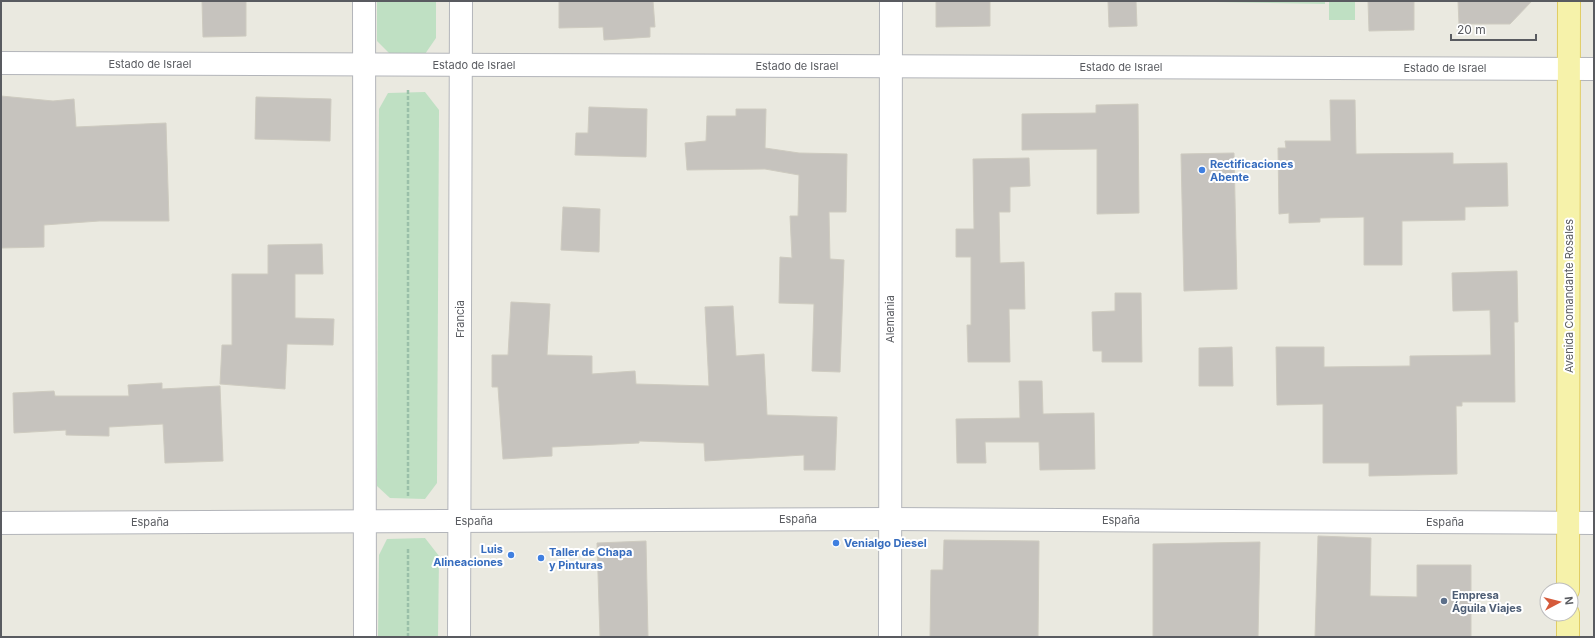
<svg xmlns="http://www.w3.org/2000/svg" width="1595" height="638" font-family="Inter,sans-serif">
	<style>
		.green { fill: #bfe0c3 }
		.building { fill: #c6c3be; stroke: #cecbc0 }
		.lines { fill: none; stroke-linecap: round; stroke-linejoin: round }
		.minor-casing { stroke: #b3b5ba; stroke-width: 24 }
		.major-casing { stroke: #e1cd63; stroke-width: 24 }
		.path { stroke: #9ac0a9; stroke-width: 2.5; stroke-dasharray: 4 2; stroke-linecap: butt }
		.minor { stroke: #fff; stroke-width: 22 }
		.major { stroke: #f6f2aa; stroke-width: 22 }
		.shop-dot { fill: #3f7fe0; stroke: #fff; stroke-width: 1.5 }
		.service-dot { fill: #5c6f8a; stroke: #fff; stroke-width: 1.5 }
		.labels { text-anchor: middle; stroke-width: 4; stroke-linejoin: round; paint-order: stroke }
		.street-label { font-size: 11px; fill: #595b60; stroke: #fff }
		.shop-label { font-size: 11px; font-weight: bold; fill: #366cbe; stroke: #fff; text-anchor: start }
		.service-label { font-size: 11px; font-weight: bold; fill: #4e5e75; stroke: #fff; text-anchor: start }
	</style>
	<rect width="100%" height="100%" fill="#eae9e0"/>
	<g class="green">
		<path d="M 377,1 L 436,1 L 436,38 L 425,54 L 389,53 L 377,41 Z"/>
		<path d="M 1159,1 L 1325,1 L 1325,4 Z"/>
		<rect x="1329" y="1" width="26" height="19"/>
		<path d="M 425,92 L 439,110 L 437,483 L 425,499 L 390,498 L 377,486 L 379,109 L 388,93 Z"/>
		<path d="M 425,538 L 439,556 L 438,637 L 378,637 L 379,555 L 387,539 Z"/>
	</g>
	<g class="building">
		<path d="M 202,1 L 246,1 L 246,36 L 203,37 Z"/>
		<path d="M 559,1 L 653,1 L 655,27 L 650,27 L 650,37 L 604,40 L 603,27 L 559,28 Z"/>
		<path d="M 936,1 L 990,1 L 990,26 L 936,27 Z"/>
		<path d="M 1108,1 L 1136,1 L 1137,26 L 1109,27 Z"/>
		<path d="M 1368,1 L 1414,1 L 1414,30 L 1369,31 Z"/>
		<path d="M 1458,1 L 1532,1 L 1510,24 L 1459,24 Z"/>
		<path d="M 1,96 L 53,101 L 74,99 L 76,127 L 166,123 L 169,221 L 99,221 L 44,225 L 44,247 L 1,248 Z"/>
		<path d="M 256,97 L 331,99 L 330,141 L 255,139 Z"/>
		<path d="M 1330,100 L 1355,100 L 1356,154 L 1453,153 L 1453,164 L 1507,163 L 1508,206 L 1465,207 L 1465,220 L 1402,221 L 1402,265 L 1364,265 L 1364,217 L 1320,218 L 1320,222 L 1289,223 L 1289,213 L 1279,214 L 1278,148 L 1286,148 L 1285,141 L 1331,141 Z"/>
		<path d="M 1138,104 L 1139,213 L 1097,214 L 1097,149 L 1022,150 L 1022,114 L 1096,113 L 1096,105 Z"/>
		<path d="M 589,107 L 647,109 L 646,157 L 575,155 L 576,133 L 588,133 Z"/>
		<path d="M 736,109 L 766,109 L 765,148 L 799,153 L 847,154 L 846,212 L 829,212 L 830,259 L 844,260 L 840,372 L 812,371 L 814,304 L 779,303 L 780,257 L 792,258 L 790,216 L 798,216 L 799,175 L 765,169 L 687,170 L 685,143 L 706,141 L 707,116 L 736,116 Z"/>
		<path d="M 1234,153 L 1237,289 L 1184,291 L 1181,154 Z"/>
		<path d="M 1029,158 L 1030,186 L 1010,187 L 1010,212 L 999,212 L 1000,263 L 1024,262 L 1025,309 L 1009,309 L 1010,362 L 968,362 L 967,325 L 971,325 L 971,257 L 956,257 L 956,229 L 974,229 L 973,159 Z"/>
		<path d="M 563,207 L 600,209 L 599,252 L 561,250 Z"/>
		<path d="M 322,244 L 323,274 L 295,274 L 295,318 L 334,319 L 333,345 L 287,344 L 285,389 L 220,384 L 222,345 L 232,345 L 232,274 L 268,274 L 268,245 Z"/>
		<path d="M 1517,271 L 1518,322 L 1514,322 L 1515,402 L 1462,402 L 1462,406 L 1456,406 L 1457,474 L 1369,476 L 1369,463 L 1323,463 L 1323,404 L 1277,405 L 1276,347 L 1324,347 L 1324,367 L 1410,366 L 1410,356 L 1491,355 L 1490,310 L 1453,311 L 1452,273 Z"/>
		<path d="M 1115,293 L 1141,293 L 1142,362 L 1102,362 L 1102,351 L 1093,351 L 1092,312 L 1115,311 Z"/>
		<path d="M 511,302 L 550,304 L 547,355 L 592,356 L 592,374 L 635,371 L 636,384 L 709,386 L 705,307 L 733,306 L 736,356 L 764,354 L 767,415 L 837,417 L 835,470 L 804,470 L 804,455 L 705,461 L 704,443 L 639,441 L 639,443 L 552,447 L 552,456 L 503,459 L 498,387 L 492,387 L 492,355 L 508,355 Z"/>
		<path d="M 1232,347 L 1233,386 L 1199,386 L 1199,348 Z"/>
		<path d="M 1019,381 L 1042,381 L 1043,414 L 1094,413 L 1095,469 L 1040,470 L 1039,442 L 985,442 L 986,463 L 957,463 L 956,419 L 1020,418 Z"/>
		<path d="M 162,383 L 162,389 L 220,386 L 223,461 L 165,463 L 163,424 L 109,427 L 109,436 L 66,435 L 66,430 L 14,433 L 13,393 L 54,391 L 55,396 L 129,396 L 128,385 Z"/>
		<path d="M 1318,536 L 1371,538 L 1370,596 L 1417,597 L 1417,565 L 1471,565 L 1471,637 L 1315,637 Z"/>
		<path d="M 944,540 L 1039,541 L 1038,637 L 930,637 L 931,570 L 943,570 Z"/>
		<path d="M 646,541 L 648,637 L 600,637 L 597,543 Z"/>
		<path d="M 1260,542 L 1258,637 L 1153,637 L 1153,544 Z"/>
	</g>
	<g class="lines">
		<g class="minor-casing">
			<g id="minor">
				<path d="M 364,1 L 365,637"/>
				<path d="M 1,63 L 1594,69"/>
				<path d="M 1,523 L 890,519 L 1594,523"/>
				<path d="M 459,637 L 461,1"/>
				<path d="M 890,637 L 891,1"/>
			</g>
		</g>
		<g class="major-casing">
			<g id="major">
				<path d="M 1568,590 L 1569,1"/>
				<path d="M 1568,637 L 1568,614"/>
			</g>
		</g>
		<g class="path">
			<path d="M 408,90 L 408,497"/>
			<path d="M 408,637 L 408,548"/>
		</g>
		<use href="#minor" class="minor"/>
		<use href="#major" class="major"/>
	</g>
	<g class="shop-dot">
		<circle cx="1202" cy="170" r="4"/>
		<circle cx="836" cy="543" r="4"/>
		<circle cx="511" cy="555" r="4"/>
		<circle cx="541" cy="558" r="4"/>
	</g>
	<circle class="service-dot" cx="1444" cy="601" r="4"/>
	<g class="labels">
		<g class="street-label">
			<text x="150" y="68">Estado de Israel</text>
			<text x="474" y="69">Estado de Israel</text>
			<text x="797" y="70">Estado de Israel</text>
			<text x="1121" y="71">Estado de Israel</text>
			<text x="1445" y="72">Estado de Israel</text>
			<text transform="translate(1569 296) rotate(-90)" y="4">Avenida Comandante Rosales</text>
			<text transform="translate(460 319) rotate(-90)" y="4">Francia</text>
			<text transform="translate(890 319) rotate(-90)" y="4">Alemania</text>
			<text x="798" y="523">España</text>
			<text x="1121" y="524">España</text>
			<text x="474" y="525">España</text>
			<text x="150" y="526">España</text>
			<text x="1445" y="526">España</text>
		</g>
		<g class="shop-label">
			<text x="1210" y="168">Rectificaciones<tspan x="1210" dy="13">Abente</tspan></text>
			<text x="844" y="547">Venialgo Diesel</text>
			<text x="503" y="553" text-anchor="end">Luis<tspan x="503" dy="13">Alineaciones</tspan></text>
			<text x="549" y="556">Taller de Chapa<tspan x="549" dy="13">y Pinturas</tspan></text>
		</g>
		<g class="service-label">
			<text x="1452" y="599">Empresa<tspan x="1452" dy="13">Águila Viajes</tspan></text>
		</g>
	</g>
	<rect width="1595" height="638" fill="none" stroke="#595b60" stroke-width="4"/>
	<g transform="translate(1559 602) rotate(83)"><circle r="19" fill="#ffffff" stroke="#bdbdbf"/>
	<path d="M0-3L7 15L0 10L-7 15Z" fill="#d55a3b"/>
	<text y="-6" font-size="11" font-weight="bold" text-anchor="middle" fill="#595b60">N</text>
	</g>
	<path d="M1451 34v6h85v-6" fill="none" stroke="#595b60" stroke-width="2"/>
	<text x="1457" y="34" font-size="12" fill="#595b60" stroke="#ffffff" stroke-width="3" paint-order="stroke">20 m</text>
</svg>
